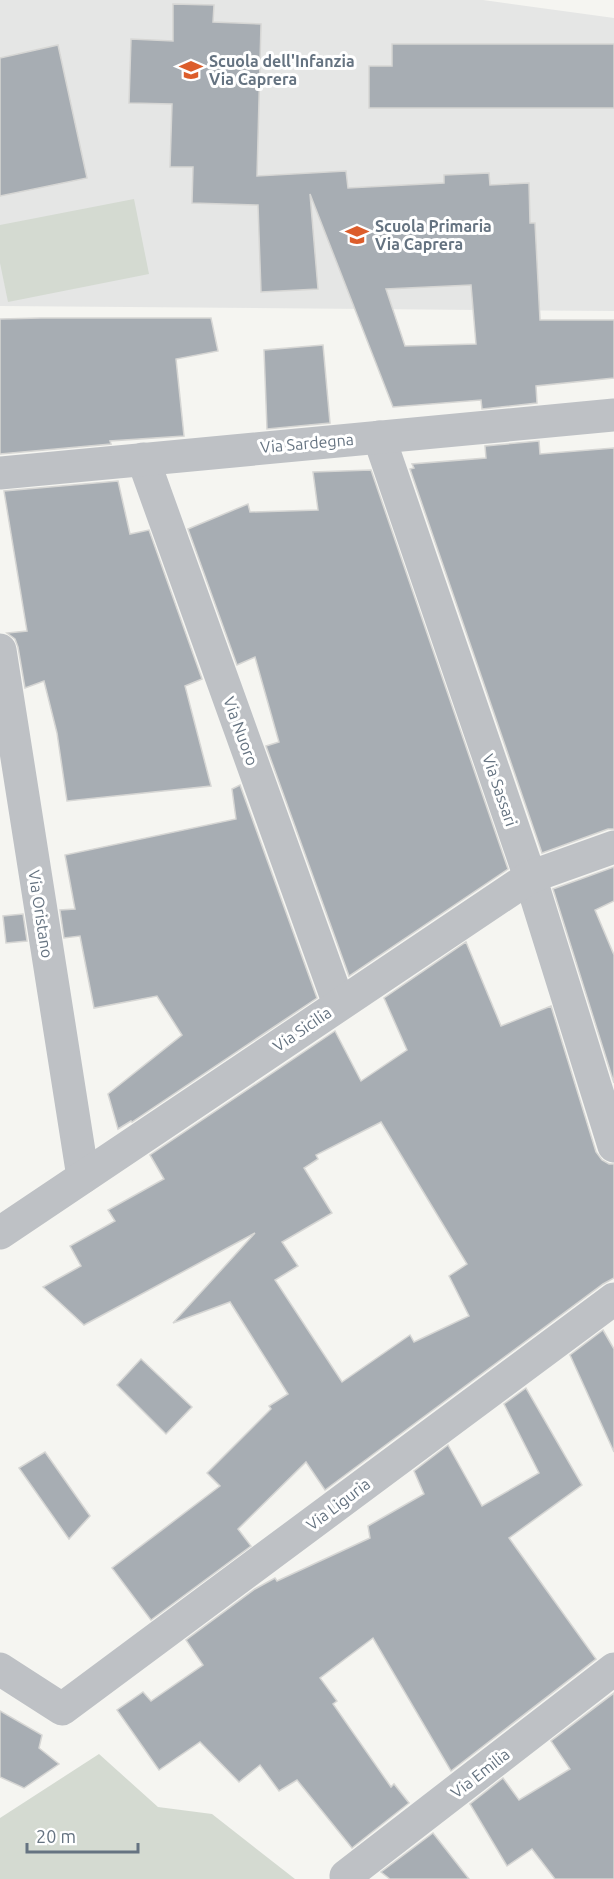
<svg xmlns="http://www.w3.org/2000/svg" width="614" height="1879" font-family="Ubuntu,sans-serif">
	<style>
		.built { fill: #e5e6e5 }
		.green { fill: #d4dad1 }
		.building { fill: #a7adb3; stroke: #d6d6d4; stroke-width: 1.5; fill-rule: evenodd }
		.lines { fill: none; stroke-linecap: round; stroke-linejoin: round }
		.minor { stroke: #bec1c5; stroke-width: 33 }
		.labels { text-anchor: middle; stroke-width: 6; stroke-linejoin: round; paint-order: stroke }
		.poi-label { font-size: 16px; font-weight: bold; fill: #657381; stroke: #fff; text-anchor: start }
		.street-label { font-size: 16px; fill: #657381; stroke: #fff }
	</style>
	<rect width="100%" height="100%" fill="#f5f5f1"/>
	<path class="built" d="M 0,0 L 483,0 L 614,18 L 614,311 L 0,306 Z"/>
	<g class="green">
		<path d="M 134,199 L 149,274 L 8,302 L 0,263 L 0,225 Z"/>
		<path d="M 99,1754 L 158,1807 L 212,1814 L 295,1879 L 0,1879 L 0,1818 Z"/>
	</g>
	<g class="building">
		<path d="M 173,4 L 214,5 L 213,22 L 261,24 L 257,176 L 346,171 L 348,188 L 444,183 L 444,175 L 489,173 L 490,185 L 529,183 L 530,223 L 535,223 L 540,320 L 614,320 L 614,378 L 536,386 L 537,403 L 482,409 L 481,400 L 393,407 L 310,194 L 318,289 L 261,292 L 258,205 L 192,203 L 193,167 L 170,167 L 172,104 L 129,103 L 131,39 L 173,41 ZM 471,285 L 476,344 L 405,346 L 386,289 Z"/>
		<path d="M 392,44 L 614,44 L 614,108 L 369,108 L 369,66 L 392,66 Z"/>
		<path d="M 58,45 L 87,178 L 0,196 L 0,58 Z"/>
		<path d="M 41,318 L 211,318 L 218,351 L 176,359 L 184,436 L 110,441 L 111,444 L 0,454 L 0,319 Z"/>
		<path d="M 323,345 L 330,423 L 267,429 L 264,350 Z"/>
		<path d="M 539,441 L 540,454 L 614,448 L 614,829 L 608,829 L 542,853 L 410,469 L 414,468 L 412,464 L 486,458 L 485,446 Z"/>
		<path d="M 371,470 L 508,869 L 349,976 L 266,746 L 279,742 L 255,657 L 237,665 L 188,529 L 248,504 L 250,512 L 318,510 L 313,472 Z"/>
		<path d="M 118,481 L 130,534 L 149,530 L 202,679 L 185,686 L 211,786 L 67,801 L 57,733 L 44,681 L 25,688 L 18,647 L 15,639 L 7,633 L 27,631 L 4,491 Z"/>
		<path d="M 240,785 L 317,998 L 132,1122 L 131,1121 L 118,1129 L 108,1094 L 182,1035 L 157,996 L 94,1008 L 80,936 L 64,938 L 60,910 L 75,909 L 65,855 L 236,819 L 232,789 Z"/>
		<path d="M 614,867 L 614,901 L 595,910 L 614,955 L 614,1083 L 553,889 Z"/>
		<path d="M 23,914 L 27,941 L 6,943 L 3,916 Z"/>
		<path d="M 466,942 L 501,1026 L 551,1006 L 596,1152 L 602,1160 L 609,1164 L 614,1164 L 614,1278 L 603,1284 L 325,1490 L 306,1462 L 238,1529 L 251,1546 L 151,1620 L 112,1568 L 220,1486 L 207,1473 L 271,1409 L 269,1406 L 288,1394 L 230,1302 L 173,1323 L 255,1233 L 84,1325 L 43,1287 L 81,1266 L 70,1246 L 115,1221 L 108,1210 L 164,1179 L 150,1155 L 335,1031 L 361,1081 L 407,1050 L 384,998 ZM 381,1122 L 467,1264 L 449,1276 L 469,1316 L 414,1342 L 410,1335 L 342,1382 L 275,1280 L 298,1266 L 282,1242 L 332,1213 L 304,1168 L 318,1159 L 316,1155 Z"/>
		<path d="M 603,1330 L 614,1349 L 614,1452 L 570,1355 Z"/>
		<path d="M 141,1359 L 192,1407 L 166,1434 L 117,1385 Z"/>
		<path d="M 526,1388 L 582,1485 L 509,1538 L 596,1659 L 451,1771 L 373,1638 L 320,1678 L 337,1701 L 333,1704 L 391,1787 L 394,1784 L 409,1803 L 352,1848 L 297,1780 L 279,1791 L 260,1765 L 239,1782 L 200,1742 L 159,1770 L 117,1710 L 143,1692 L 151,1701 L 203,1665 L 186,1640 L 255,1589 L 275,1578 L 277,1581 L 370,1538 L 368,1526 L 424,1494 L 414,1471 L 448,1445 L 482,1506 L 539,1473 L 504,1404 Z"/>
		<path d="M 45,1452 L 90,1516 L 69,1539 L 19,1468 Z"/>
		<path d="M 614,1693 L 614,1879 L 555,1879 L 532,1849 L 507,1866 L 470,1804 L 503,1778 L 519,1800 L 570,1769 L 551,1741 Z"/>
		<path d="M 0,1711 L 42,1735 L 39,1748 L 59,1764 L 24,1788 L 0,1777 Z"/>
		<path d="M 433,1833 L 469,1879 L 390,1879 L 381,1872 Z"/>
	</g>
	<g class="lines">
		<g class="minor">
			<path d="M 379,437 L 530,877 L 614,1146"/>
			<path d="M 143,459 L 339,1004"/>
			<path d="M 0,473 L 614,415"/>
			<path d="M 0,650 L 83,1177"/>
			<path d="M 0,1233 L 530,877 L 614,847"/>
			<path d="M 0,1669 L 62,1709 L 614,1299"/>
			<path d="M 346,1876 L 614,1669"/>
		</g>
	</g>
	<defs>
		<g id="school-bare" transform="scale(1.8)"><path d="M0-5L7-2L0 1L-7-2ZM-4 1L0 2.5L4 1V4Q0 6-4 4Z" fill="#dc5d2b" stroke="#fff" stroke-width="2.5" paint-order="stroke"/></g>
	</defs>
	<g fill-rule="evenodd">
		<use href="#school-bare" x="191" y="70"/>
		<use href="#school-bare" x="357" y="235"/>
	</g>
	<g class="labels">
		<g class="poi-label">
			<text x="209" y="67">Scuola dell'Infanzia<tspan x="209" dy="18">Via Caprera</tspan></text>
			<text x="375" y="232">Scuola Primaria<tspan x="375" dy="18">Via Caprera</tspan></text>
		</g>
		<g class="street-label">
			<text transform="translate(307 443) rotate(-5)" y="6">Via Sardegna</text>
			<text transform="translate(241 731) rotate(70)" y="6">Via Nuoro</text>
			<text transform="translate(500 790) rotate(71)" y="6">Via Sassari</text>
			<text transform="translate(41 914) rotate(81)" y="6">Via Oristano</text>
			<text transform="translate(302 1029) rotate(-34)" y="6">Via Sicilia</text>
			<text transform="translate(338 1504) rotate(-37)" y="6">Via Liguria</text>
			<text transform="translate(480 1773) rotate(-38)" y="6">Via Emilia</text>
		</g>
	</g>
	<path d="M27 1843v9h111v-9" fill="none" stroke="#657381" stroke-width="3"/>
	<text x="36" y="1843" font-size="18" fill="#657381" stroke="#ffffff" stroke-width="4.5" paint-order="stroke">20 m</text>
</svg>
